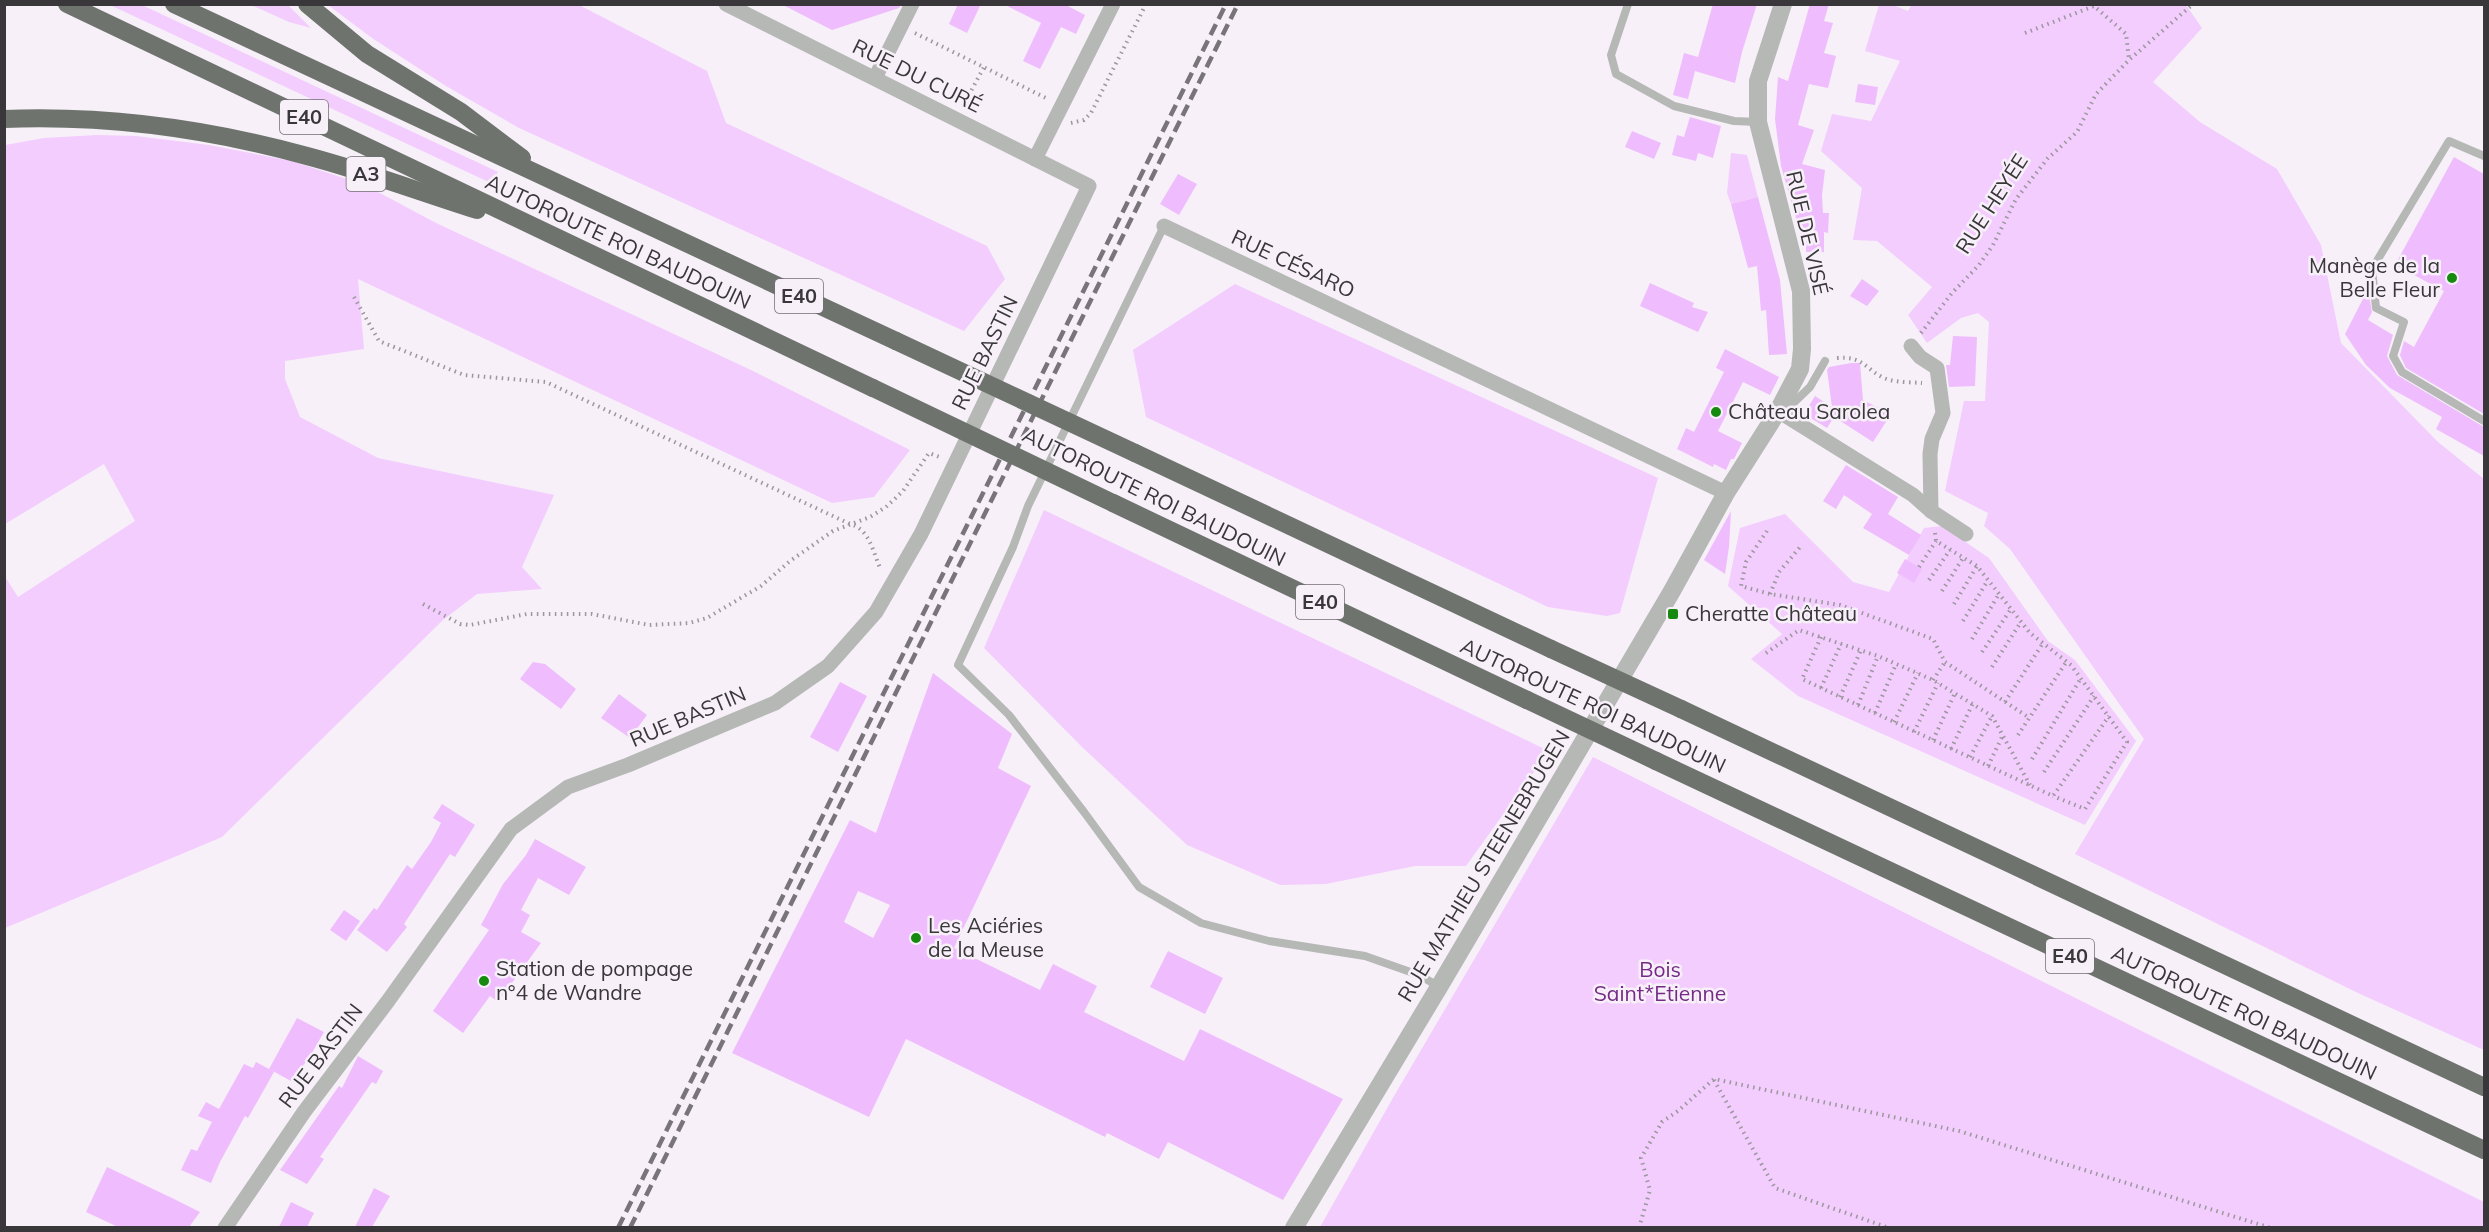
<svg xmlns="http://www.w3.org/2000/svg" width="2489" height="1232" font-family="Mulish,sans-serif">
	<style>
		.green { fill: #f3cdfd }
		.building { fill: #efbdfd; fill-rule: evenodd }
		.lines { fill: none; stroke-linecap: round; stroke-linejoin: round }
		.path { stroke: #9b979d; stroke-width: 4; stroke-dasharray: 1.5 4.5; stroke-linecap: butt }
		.service { stroke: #b5b8b4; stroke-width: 8 }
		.minor { stroke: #b5b8b4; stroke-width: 15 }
		.tertiary { stroke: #b5b8b4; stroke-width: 18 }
		.motorway { stroke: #6e746d; stroke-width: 18 }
		.rail { stroke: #787479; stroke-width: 4.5; stroke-dasharray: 12 6; stroke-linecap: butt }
		.motorway-bridge { stroke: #6e746d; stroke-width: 18 }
		.poi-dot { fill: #168a0e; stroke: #f7f0f9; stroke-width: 2 }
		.labels { text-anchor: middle; stroke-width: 5; stroke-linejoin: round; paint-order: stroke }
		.shield { fill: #f7f0f9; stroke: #726e73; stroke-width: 1.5 }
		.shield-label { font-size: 20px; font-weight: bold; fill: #39373a }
		.street-label { font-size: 21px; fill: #39373a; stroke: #f7f0f9 }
		.poi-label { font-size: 21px; fill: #39373a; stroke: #f7f0f9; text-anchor: start }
		.park-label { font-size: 21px; fill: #742a86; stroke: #f7f0f9 }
	</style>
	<rect width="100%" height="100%" fill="#f7f0f9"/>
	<g class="green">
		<path d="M 1912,4 L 2186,5 L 2202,28 L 2153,82 L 2200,122 L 2277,169 L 2321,245 L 2341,343 L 2438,442 L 2484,479 L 2484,1050 L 2358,993 L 2075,854 L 2144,739 L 2010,549 L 1984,526 L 1988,513 L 1945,491 L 1964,401 L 1985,401 L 1989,322 L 1978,313 L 1961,318 L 1927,343 L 1908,315 L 1932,287 L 1877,241 L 1853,240 L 1862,188 L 1821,151 L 1832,114 L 1871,121 L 1900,61 L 1865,51 L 1879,5 L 1893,5 L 1908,11 Z"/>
		<path d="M 110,5 L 142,5 L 498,172 L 494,178 L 495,185 Z"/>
		<path d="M 251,5 L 288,5 L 311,28 L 289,22 Z"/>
		<path d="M 328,5 L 579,5 L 707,71 L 726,123 L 987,246 L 1005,279 L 964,331 L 519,128 L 446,86 L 372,38 Z"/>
		<path d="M 97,135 L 136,136 L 209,145 L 292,161 L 365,185 L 436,223 L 751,370 L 910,450 L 874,497 L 832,503 L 358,279 L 364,349 L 285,361 L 285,379 L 300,417 L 378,458 L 554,495 L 522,567 L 542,589 L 477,594 L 443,620 L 222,837 L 5,928 L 4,575 L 18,597 L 135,521 L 104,464 L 5,524 L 5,145 L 44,138 Z"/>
		<path d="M 1731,153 L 1747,155 L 1758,197 L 1731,204 L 1727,193 Z"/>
		<path d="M 1235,284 L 1658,478 L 1620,613 L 1607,616 L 1548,607 L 1146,417 L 1133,350 Z"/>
		<path d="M 1044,510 L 1549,751 L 1466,866 L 1415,866 L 1326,884 L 1280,885 L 1187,845 L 1081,746 L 984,648 Z"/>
		<path d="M 1785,514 L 1853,582 L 1889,592 L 1924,528 L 1942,526 L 1989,558 L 2048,641 L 2075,660 L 2136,741 L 2085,825 L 1798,696 L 1751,659 L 1782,634 L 1728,586 L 1740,528 Z"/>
		<path d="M 1593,757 L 2484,1202 L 2484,1227 L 1320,1227 L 1394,1096 Z"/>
	</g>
	<g class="building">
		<path d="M 781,4 L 900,4 L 900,6 L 899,8 L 832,30 Z"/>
		<path d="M 958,4 L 981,4 L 967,33 L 949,24 Z"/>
		<path d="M 1003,4 L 1064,4 L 1085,15 L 1076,34 L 1061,27 L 1040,69 L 1023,61 L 1041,23 Z"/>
		<path d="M 1713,4 L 1757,4 L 1742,52 L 1735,83 L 1695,71 L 1688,99 L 1673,95 L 1684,53 L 1698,57 Z"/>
		<path d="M 1810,4 L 1829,4 L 1824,21 L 1833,23 L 1824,53 L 1836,56 L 1828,88 L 1809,84 L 1798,125 L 1814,130 L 1802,164 L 1825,170 L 1822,195 L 1823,213 L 1829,213 L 1828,233 L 1824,232 L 1824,252 L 1806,252 L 1806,238 L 1802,239 L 1781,166 L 1775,119 L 1778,77 L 1788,81 Z"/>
		<path d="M 1858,84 L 1878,87 L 1875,105 L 1855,102 Z"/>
		<path d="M 1690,117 L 1721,126 L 1713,158 L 1698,153 L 1696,161 L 1672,155 L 1677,135 L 1684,137 Z"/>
		<path d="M 1632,131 L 1661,143 L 1654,159 L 1625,147 Z"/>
		<path d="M 2454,157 L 2484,174 L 2484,414 L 2406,368 L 2400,355 L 2404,341 L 2414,347 L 2444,291 L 2395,265 Z"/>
		<path d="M 1178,174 L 1197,184 L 1179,215 L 1160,204 Z"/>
		<path d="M 1758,197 L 1780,280 L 1787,354 L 1769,355 L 1766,310 L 1761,311 L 1757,266 L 1748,268 L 1731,204 Z"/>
		<path d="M 1862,279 L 1879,291 L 1867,306 L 1850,296 Z"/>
		<path d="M 1650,283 L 1694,303 L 1692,307 L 1708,312 L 1698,332 L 1640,306 Z"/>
		<path d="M 2368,289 L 2372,312 L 2368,320 L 2393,335 L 2387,356 L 2397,375 L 2484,427 L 2484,456 L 2436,429 L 2442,417 L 2390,388 L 2366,365 L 2345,334 Z"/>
		<path d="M 1953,336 L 1977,337 L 1975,386 L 1949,387 L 1946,365 L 1950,365 Z"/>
		<path d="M 1725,349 L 1779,377 L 1770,395 L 1743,382 L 1718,431 L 1742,443 L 1734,459 L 1731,459 L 1726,470 L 1714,464 L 1713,467 L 1677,449 L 1686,428 L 1694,432 L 1724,372 L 1716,368 Z"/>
		<path d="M 1851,363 L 1860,363 L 1863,400 L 1891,414 L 1873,442 L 1834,417 L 1827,428 L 1804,414 L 1815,396 L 1832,407 L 1827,370 L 1829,367 Z"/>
		<path d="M 1846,465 L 1898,497 L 1888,514 L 1921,535 L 1909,555 L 1863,528 L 1872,514 L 1844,495 L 1836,509 L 1823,501 Z"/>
		<path d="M 1731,511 L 1729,547 L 1725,574 L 1704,560 Z"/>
		<path d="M 1905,559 L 1922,569 L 1914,583 L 1897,573 Z"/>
		<path d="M 533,662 L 545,664 L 576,689 L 561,709 L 520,679 Z"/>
		<path d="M 933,673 L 1012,734 L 998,768 L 1031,786 L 954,948 L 1040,990 L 1053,964 L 1097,986 L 1084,1012 L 1184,1061 L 1200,1029 L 1343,1099 L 1283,1200 L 1168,1142 L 1159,1159 L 1107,1133 L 1105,1137 L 906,1039 L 869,1117 L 732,1053 L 850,820 L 876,833 ZM 858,891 L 890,905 L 873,938 L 844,922 Z"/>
		<path d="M 840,682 L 867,696 L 838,752 L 810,737 Z"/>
		<path d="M 619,694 L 647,715 L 630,738 L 601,718 Z"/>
		<path d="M 442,804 L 475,825 L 455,857 L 450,854 L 404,924 L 407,927 L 387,952 L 357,930 L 374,908 L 377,910 L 407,865 L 412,869 L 431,842 L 441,823 L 433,818 Z"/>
		<path d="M 535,839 L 586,867 L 569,895 L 538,878 L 521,910 L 530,915 L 521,932 L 541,943 L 498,1002 L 490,996 L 463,1033 L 433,1011 L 489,930 L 481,925 L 503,884 L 526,855 Z"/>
		<path d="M 344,910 L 360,921 L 346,941 L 330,930 Z"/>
		<path d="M 1168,951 L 1223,978 L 1205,1014 L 1150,987 Z"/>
		<path d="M 297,1018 L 324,1032 L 309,1058 L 291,1081 L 269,1069 L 274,1072 L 248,1118 L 245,1116 L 220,1162 L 211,1183 L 181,1170 L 191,1149 L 197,1151 L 212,1122 L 198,1116 L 206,1102 L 219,1109 L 244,1064 L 253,1068 L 256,1062 L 269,1069 Z"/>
		<path d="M 358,1056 L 383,1071 L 376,1084 L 372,1082 L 320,1157 L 324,1159 L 307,1184 L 280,1170 L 339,1086 L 342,1088 Z"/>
		<path d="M 107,1167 L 174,1199 L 200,1212 L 189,1227 L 118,1227 L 86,1212 Z"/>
		<path d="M 374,1188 L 390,1196 L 372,1227 L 355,1227 Z"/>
		<path d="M 291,1202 L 314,1213 L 307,1227 L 279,1227 Z"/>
	</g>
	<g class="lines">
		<g class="path">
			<path d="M 915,33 L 1048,99"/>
			<path d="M 2025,33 L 2094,6 L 2126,34 L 2129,59"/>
			<path d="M 963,106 L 984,67"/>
			<path d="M 1071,123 L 1084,120 L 1091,113 L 1146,4"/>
			<path d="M 354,297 L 379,341 L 464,375 L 546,382 L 850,524 C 870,529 873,553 881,570"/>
			<path d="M 1921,333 L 1952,293 L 1979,265 L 1993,245 L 2016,199 L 2048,158 L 2077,132 L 2096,94 L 2129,60 L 2193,4"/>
			<path d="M 1837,358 C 1864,356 1865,369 1884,378 C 1896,383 1910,382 1922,383"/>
			<path d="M 1767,531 L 1746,562 L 1741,586 L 1770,594 L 1840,605 L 1933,639 L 1945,662 L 2028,717"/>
			<path d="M 1935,533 L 1936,541 L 1977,566 L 2030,633 L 2071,665 L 2127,742 L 2085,809 L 2053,796"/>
			<path d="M 1919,567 L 1936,541"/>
			<path d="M 1929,580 L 1950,550"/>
			<path d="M 1942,591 L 1963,558"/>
			<path d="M 1770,594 L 1779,572 L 1801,546"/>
			<path d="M 423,604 L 460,624 L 470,625 L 527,614 L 592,614 L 649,625 L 689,623 L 707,618 L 761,586 L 790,561 L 833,531 L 870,517 L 886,507 L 903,491 L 929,453 L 942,458"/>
			<path d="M 1954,604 L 1977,566"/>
			<path d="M 1963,621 L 1988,580"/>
			<path d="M 1821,637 L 1802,679 L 2053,796 L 2109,716"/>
			<path d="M 1972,639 L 1999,594"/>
			<path d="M 1982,652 L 2011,609"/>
			<path d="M 1766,653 L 1799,630 L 1878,656 L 1933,680 L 1992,716 L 2030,785"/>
			<path d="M 1992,667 L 2021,622"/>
			<path d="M 1933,680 L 1945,662"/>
			<path d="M 1821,688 L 1841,644"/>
			<path d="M 1840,697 L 1861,650"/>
			<path d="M 2005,702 L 2043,643"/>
			<path d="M 1858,705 L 1878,656"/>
			<path d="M 1875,713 L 1896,664"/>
			<path d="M 1894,722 L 1918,673"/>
			<path d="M 1914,732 L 1938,683"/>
			<path d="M 2018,735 L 2067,661"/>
			<path d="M 1933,740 L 1955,693"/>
			<path d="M 1951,749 L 1973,703"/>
			<path d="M 1970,757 L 1992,716"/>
			<path d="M 2032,759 L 2081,678"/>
			<path d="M 1988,766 L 2003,735"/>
			<path d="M 2044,772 L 2094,696"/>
			<path d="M 1714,1080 L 1775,1188 L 1889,1228"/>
			<path d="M 1639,1228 L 1650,1190 L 1641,1158 L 1662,1122 L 1678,1111 L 1714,1079 L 1959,1131 L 2271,1228"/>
		</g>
		<g class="service">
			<path d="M 1628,4 L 1611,55 L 1616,74 L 1674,106 L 1734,121 L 1758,122"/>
			<path d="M 2484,156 L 2449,141 L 2372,269 L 2376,308 L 2404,322 L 2393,356 L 2402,372 L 2484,421"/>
			<path d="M 1164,226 L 1028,506 L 1013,547 L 958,665 L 1009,715 L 1084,812 L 1139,887 L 1201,923 L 1269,941 L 1365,956 L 1419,975 L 1438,986"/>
			<path d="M 1784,412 L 1810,387 L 1825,361"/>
		</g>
		<g class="minor">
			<path d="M 875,78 L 912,4"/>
			<path d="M 1035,159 L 1113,4"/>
			<path d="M 1164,226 L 1726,493"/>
			<path d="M 1911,346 L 1920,357 L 1937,368 L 1943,413 L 1932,439 L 1930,454 L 1931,511"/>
			<path d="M 1778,411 L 1913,495 L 1931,511 L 1966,534"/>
			<path d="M 225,1228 L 304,1112 L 388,1001 L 511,829 L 568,787 L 628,765 L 775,703 L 828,666 L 876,612 L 921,534 L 1089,186 L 726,4"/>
		</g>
		<path class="tertiary" d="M 1294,1228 L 1439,987 L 1672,591 L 1726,493 L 1778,411 L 1800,369 L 1802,349 L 1801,291 L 1758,122 L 1758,81 L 1783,4"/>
		<g class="motorway">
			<path d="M 67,4 L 873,388"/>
			<path d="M 174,4 L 896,341"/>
			<path d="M 307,4 L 367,54 L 461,112 L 522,158"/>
			<path d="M 4,119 C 106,115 209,129 307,156 C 364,171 420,192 477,210"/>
			<path d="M 1135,453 L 1551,649"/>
			<path d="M 1113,503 L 1527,700"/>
			<path d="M 1681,709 L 2484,1087"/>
			<path d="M 1656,761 L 2484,1150"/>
		</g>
		<g class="rail">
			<path d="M 618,1228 L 1226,4"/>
			<path d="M 630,1228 L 1238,4"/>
		</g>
		<g class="motorway-bridge">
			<path d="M 896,341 L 1135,453"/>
			<path d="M 873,388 L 1113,503"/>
			<path d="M 1551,649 L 1681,709"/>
			<path d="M 1527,700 L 1656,761"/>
		</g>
	</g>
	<g class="poi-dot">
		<circle cx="2452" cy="278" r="6"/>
		<circle cx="1716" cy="412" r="6"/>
		<rect x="1667" y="608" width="12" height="12" rx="3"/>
		<circle cx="916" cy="938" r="6"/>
		<circle cx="484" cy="981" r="6"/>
	</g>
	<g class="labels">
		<g class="shield">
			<rect x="280" y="100" width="48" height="34" rx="4.5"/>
			<rect x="346.5" y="157" width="39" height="34" rx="4.5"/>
			<rect x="775" y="279" width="48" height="34" rx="4.5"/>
			<rect x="1296" y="585" width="48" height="34" rx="4.5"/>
			<rect x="2046" y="939" width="48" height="34" rx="4.5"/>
		</g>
		<g class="shield-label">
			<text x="304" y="124">E40</text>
			<text x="366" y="181">A3</text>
			<text x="799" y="303">E40</text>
			<text x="1320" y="609">E40</text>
			<text x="2070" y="963">E40</text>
		</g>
		<g class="street-label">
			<text transform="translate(917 76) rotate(26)" y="7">RUE DU CURÉ</text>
			<text transform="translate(1992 204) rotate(-57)" y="7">RUE HEYÉE</text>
			<text transform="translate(1807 233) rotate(77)" y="7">RUE DE VISÉ</text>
			<text transform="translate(618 242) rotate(25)" y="7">AUTOROUTE ROI BAUDOUIN</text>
			<text transform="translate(1293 264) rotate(25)" y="7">RUE CÉSARO</text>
			<text transform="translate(985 353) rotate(-64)" y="7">RUE BASTIN</text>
			<text transform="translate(1154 497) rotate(26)" y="7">AUTOROUTE ROI BAUDOUIN</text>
			<text transform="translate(1593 706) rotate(25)" y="7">AUTOROUTE ROI BAUDOUIN</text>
			<text transform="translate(688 717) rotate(-23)" y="7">RUE BASTIN</text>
			<text transform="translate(1484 866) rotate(-59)" y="7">RUE MATHIEU STEENEBRUGEN</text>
			<text transform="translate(2244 1013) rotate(25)" y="7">AUTOROUTE ROI BAUDOUIN</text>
			<text transform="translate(321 1056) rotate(-53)" y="7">RUE BASTIN</text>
		</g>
		<g class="poi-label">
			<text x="2440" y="273" text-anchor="end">Manège de la<tspan x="2440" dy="24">Belle Fleur</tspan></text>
			<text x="1728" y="419">Château Sarolea</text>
			<text x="1685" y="621">Cheratte Château</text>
			<text x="928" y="933">Les Aciéries<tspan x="928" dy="24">de la Meuse</tspan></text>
			<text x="496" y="976">Station de pompage<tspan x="496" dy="24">n°4 de Wandre</tspan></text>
		</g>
		<g class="park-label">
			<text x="1660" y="977">Bois<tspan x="1660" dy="24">Saint*Etienne</tspan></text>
		</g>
	</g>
	<rect width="2489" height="1232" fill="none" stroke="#39373a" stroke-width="12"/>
</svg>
